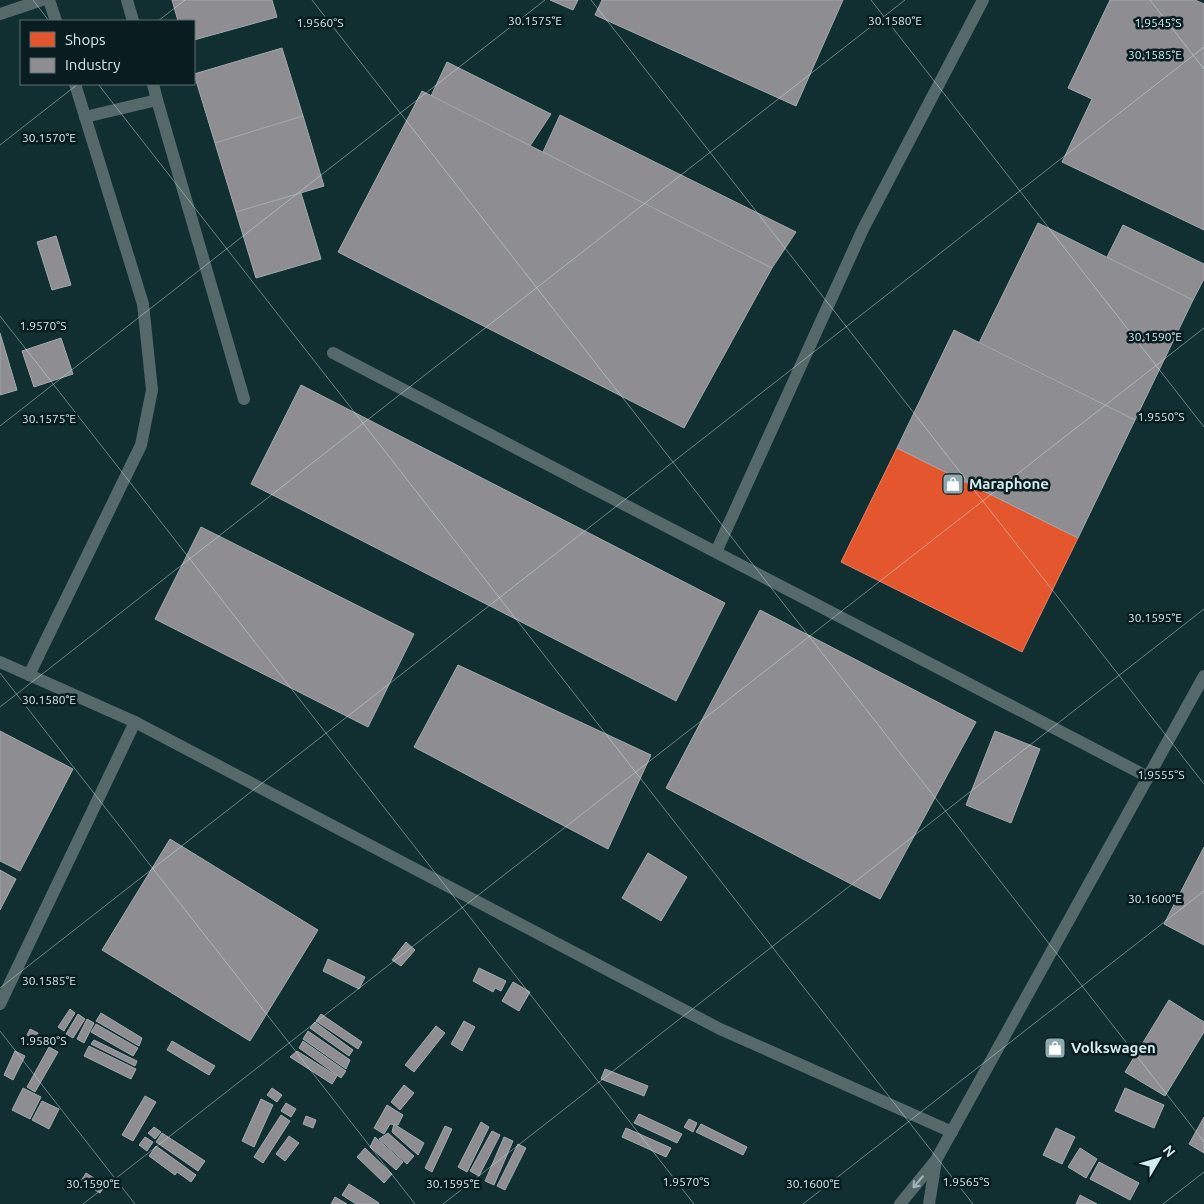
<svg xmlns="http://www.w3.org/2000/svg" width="1204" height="1204" font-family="Ubuntu,sans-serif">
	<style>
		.shops { fill: #e4572e; stroke: #df8368 }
		.industry { fill: #8d8d92; stroke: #a2a9ae }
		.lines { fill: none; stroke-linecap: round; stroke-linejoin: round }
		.service { stroke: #55696b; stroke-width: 12 }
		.oneway { stroke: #a1b7ba }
		.ticks { fill: none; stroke: #d3ebee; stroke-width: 1; stroke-opacity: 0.45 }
		.labels { text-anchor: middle; stroke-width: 5; stroke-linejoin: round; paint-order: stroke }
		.poi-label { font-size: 15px; font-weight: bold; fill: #d3ebee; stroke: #091c1f; text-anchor: start }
		.ticks-label { font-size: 12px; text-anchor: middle; fill: #d3ebee; stroke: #091c1f; stroke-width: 5; stroke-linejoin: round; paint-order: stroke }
	</style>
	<rect width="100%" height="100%" fill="#112e31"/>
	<path class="shops" d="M 897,448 L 1078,538 L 1022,652 L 841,562 Z"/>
	<g class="industry">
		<path d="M 172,0 L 272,0 L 277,17 L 194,40 L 194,21 L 178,21 Z"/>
		<path d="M 550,0 L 578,0 L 573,10 Z"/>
		<path d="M 602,0 L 843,0 L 796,106 L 595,15 Z"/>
		<path d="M 1110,0 L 1195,0 L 1204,4 L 1204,230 L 1062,162 L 1092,99 L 1068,88 Z"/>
		<path d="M 282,48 L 303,116 L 215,143 L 194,74 Z"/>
		<path d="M 447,62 L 551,114 L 530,146 L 431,96 Z"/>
		<path d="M 422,91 L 772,268 L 684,428 L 338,252 Z"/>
		<path d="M 560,115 L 796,232 L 772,268 L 543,152 Z"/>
		<path d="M 303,116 L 324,186 L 236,212 L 215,143 Z"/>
		<path d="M 301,193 L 321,259 L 256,278 L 236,212 Z"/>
		<path d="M 1038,223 L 1193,300 L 1135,420 L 979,343 Z"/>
		<path d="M 1123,225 L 1204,264 L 1204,279 L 1193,300 L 1107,257 Z"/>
		<path d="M 56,236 L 71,285 L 52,290 L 37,242 Z"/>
		<path d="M 954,330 L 1135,420 L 1078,538 L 897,448 Z"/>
		<path d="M 0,333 L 17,390 L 0,395 Z"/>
		<path d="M 61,338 L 73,374 L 34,387 L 22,351 Z"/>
		<path d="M 301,385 L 725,603 L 676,701 L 251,484 Z"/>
		<path d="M 201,527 L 414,634 L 368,727 L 155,619 Z"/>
		<path d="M 760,610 L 976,722 L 880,899 L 666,788 Z"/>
		<path d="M 458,665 L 651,755 L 608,849 L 414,747 Z"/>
		<path d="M 0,731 L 73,769 L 20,871 L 0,861 Z"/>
		<path d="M 995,731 L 1040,749 L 1011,823 L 966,805 Z"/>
		<path d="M 170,839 L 318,930 L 250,1041 L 102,950 Z"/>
		<path d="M 1204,847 L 1204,945 L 1164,924 Z"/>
		<path d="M 648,853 L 687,877 L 661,921 L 622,898 Z"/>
		<path d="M 0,870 L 16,879 L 0,910 Z"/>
		<path d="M 406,942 L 415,950 L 401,966 L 392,960 Z"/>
		<path d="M 328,959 L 365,977 L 359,989 L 323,971 Z"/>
		<path d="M 479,968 L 506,981 L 501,991 L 495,988 L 493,992 L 473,981 Z"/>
		<path d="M 513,982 L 530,992 L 519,1011 L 502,1001 Z"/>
		<path d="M 1169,1000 L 1204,1022 L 1204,1032 L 1165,1096 L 1125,1072 Z"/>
		<path d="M 70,1009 L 75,1013 L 64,1031 L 58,1027 Z"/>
		<path d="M 101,1013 L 142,1038 L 139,1046 L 96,1021 Z"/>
		<path d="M 78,1014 L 85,1019 L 73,1038 L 66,1034 Z"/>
		<path d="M 321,1014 L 362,1042 L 358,1049 L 316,1021 Z"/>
		<path d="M 87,1019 L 94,1023 L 84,1043 L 77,1039 Z"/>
		<path d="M 464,1021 L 475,1027 L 462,1051 L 451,1044 Z"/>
		<path d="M 315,1022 L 353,1050 L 349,1056 L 310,1028 Z"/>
		<path d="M 96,1024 L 138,1048 L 133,1056 L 91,1032 Z"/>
		<path d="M 436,1026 L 445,1033 L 414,1072 L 405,1065 Z"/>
		<path d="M 30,1029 L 38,1033 L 35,1039 L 27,1035 Z"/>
		<path d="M 308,1031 L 350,1060 L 346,1069 L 303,1039 Z"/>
		<path d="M 94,1040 L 137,1061 L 135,1066 L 91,1044 Z"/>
		<path d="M 172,1041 L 215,1066 L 209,1075 L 167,1050 Z"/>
		<path d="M 303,1041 L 346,1071 L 341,1078 L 299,1048 Z"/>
		<path d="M 89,1046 L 136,1069 L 131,1079 L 84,1056 Z"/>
		<path d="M 49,1047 L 58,1052 L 35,1092 L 27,1087 Z"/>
		<path d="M 15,1051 L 25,1056 L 13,1080 L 4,1075 Z"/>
		<path d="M 297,1051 L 337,1076 L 332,1084 L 290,1057 Z"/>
		<path d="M 605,1069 L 648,1086 L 644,1096 L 601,1079 Z"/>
		<path d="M 404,1085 L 414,1093 L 400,1110 L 391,1102 Z"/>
		<path d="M 23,1088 L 41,1097 L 30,1119 L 12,1110 Z"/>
		<path d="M 272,1088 L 282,1095 L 277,1102 L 267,1095 Z"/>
		<path d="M 1125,1088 L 1164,1105 L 1154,1128 L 1115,1111 Z"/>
		<path d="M 145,1096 L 156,1102 L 133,1141 L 122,1135 Z"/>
		<path d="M 261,1099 L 273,1105 L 254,1147 L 242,1141 Z"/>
		<path d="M 42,1101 L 59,1109 L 49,1129 L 32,1120 Z"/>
		<path d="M 286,1103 L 296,1109 L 291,1117 L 281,1111 Z"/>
		<path d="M 387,1105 L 403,1115 L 398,1125 L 390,1124 L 384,1134 L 374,1128 Z"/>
		<path d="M 639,1114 L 682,1134 L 677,1143 L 634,1123 Z"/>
		<path d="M 281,1115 L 290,1121 L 263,1163 L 254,1157 Z"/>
		<path d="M 306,1116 L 316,1120 L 313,1128 L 303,1124 Z"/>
		<path d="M 1204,1117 L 1204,1153 L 1189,1144 Z"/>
		<path d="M 689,1119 L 697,1123 L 693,1132 L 684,1127 Z"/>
		<path d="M 481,1122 L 489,1127 L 467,1172 L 458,1167 Z"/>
		<path d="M 394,1124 L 424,1143 L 418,1155 L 392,1132 Z"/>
		<path d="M 701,1124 L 747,1147 L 743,1155 L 696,1132 Z"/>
		<path d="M 445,1126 L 452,1129 L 432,1172 L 425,1168 Z"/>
		<path d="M 154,1127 L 161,1132 L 155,1139 L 148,1133 Z"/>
		<path d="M 626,1128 L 671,1148 L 666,1157 L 622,1137 Z"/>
		<path d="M 1056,1128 L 1075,1137 L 1062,1164 L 1043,1155 Z"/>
		<path d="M 492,1131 L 500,1135 L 479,1176 L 470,1171 Z"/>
		<path d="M 162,1133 L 205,1161 L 198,1171 L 156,1142 Z"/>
		<path d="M 388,1133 L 414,1156 L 407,1164 L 379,1139 Z"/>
		<path d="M 289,1136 L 299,1143 L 285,1161 L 276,1154 Z"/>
		<path d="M 145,1137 L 153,1142 L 147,1151 L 139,1145 Z"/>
		<path d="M 375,1137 L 403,1162 L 396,1170 L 370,1147 Z"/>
		<path d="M 504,1137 L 513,1141 L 494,1185 L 485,1181 Z"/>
		<path d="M 518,1144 L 526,1148 L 505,1190 L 497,1186 Z"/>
		<path d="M 156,1146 L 196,1175 L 191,1182 L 177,1172 L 175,1175 L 149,1156 Z"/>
		<path d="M 365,1148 L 392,1174 L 384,1183 L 357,1157 Z"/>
		<path d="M 1080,1148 L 1097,1159 L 1086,1178 L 1068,1167 Z"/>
		<path d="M 1099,1162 L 1139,1183 L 1130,1200 L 1090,1179 Z"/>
		<path d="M 86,1173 L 105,1185 L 100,1193 L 81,1181 Z"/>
		<path d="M 349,1184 L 379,1203 L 378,1204 L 356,1204 L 342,1195 Z"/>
		<path d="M 1080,1195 L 1097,1204 L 1076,1204 Z"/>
		<path d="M 335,1197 L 347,1204 L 331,1204 Z"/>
	</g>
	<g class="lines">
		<g class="service">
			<path d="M 49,0 L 56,21"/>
			<path d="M 127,0 L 133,21"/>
			<path d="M 0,14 L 42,0"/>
			<path d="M 153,84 L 157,100"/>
			<path d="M 85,117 L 157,100 L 244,399"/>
			<path d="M 333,353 L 1148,777"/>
			<path d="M 716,552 L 863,229 L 983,0"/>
			<path d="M 0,662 L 135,722 L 720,1029 L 952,1132"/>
			<path d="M 29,675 L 141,445 L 152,390 L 143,304 L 75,84"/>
			<path d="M 0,1004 L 135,722"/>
			<path d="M 900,1204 L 936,1160 L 1204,676"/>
			<path d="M 929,1204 L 936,1160"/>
		</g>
	</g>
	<defs><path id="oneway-shaft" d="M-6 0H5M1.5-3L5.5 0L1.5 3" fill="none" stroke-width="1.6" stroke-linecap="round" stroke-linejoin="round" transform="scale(1.25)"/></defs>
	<use class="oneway" href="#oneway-shaft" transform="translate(918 1182) rotate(130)"/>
	<path class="ticks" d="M 33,0 L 49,21M 312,0 L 1204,1142M 591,0 L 1204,784M 871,0 L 1204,427M 1150,0 L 1204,69M 158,21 L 185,0M 98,84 L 973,1204M 0,145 L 78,84M 0,316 L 694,1204M 0,426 L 545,0M 0,673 L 415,1204M 0,707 L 905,0M 0,988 L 1204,47M 0,1031 L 135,1204M 83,1204 L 1204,328M 443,1204 L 1204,609M 803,1204 L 1204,891M 1163,1204 L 1204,1172"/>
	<defs>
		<g id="shop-square" transform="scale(1.125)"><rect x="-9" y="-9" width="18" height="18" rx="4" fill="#8fa9ac" stroke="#091c1f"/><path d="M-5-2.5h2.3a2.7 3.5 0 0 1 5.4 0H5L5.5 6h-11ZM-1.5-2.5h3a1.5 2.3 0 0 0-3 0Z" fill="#fff"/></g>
	</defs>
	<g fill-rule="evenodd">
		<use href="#shop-square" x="953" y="484"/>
		<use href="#shop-square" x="1055" y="1048"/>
	</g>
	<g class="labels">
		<g class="poi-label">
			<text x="969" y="489">Maraphone</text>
			<text x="1071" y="1053">Volkswagen</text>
		</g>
	</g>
	<g class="ticks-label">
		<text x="535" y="25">30.1575°E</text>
		<text x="895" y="25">30.1580°E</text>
		<text x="320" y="27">1.9560°S</text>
		<text x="1158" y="27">1.9545°S</text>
		<text x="1155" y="59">30.1585°E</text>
		<text x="49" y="142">30.1570°E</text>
		<text x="43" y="330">1.9570°S</text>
		<text x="1155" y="341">30.1590°E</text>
		<text x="1161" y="421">1.9550°S</text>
		<text x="49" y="423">30.1575°E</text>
		<text x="1155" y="622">30.1595°E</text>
		<text x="49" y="704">30.1580°E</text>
		<text x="1161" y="779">1.9555°S</text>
		<text x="1155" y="903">30.1600°E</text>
		<text x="49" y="985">30.1585°E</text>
		<text x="43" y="1045">1.9580°S</text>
		<text x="686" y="1186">1.9570°S</text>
		<text x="966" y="1186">1.9565°S</text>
		<text x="93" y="1188">30.1590°E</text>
		<text x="453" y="1188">30.1595°E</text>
		<text x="813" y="1188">30.1600°E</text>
	</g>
	<rect x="20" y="20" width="175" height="65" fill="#091c1f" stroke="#5a6f72"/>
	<rect x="30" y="32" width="25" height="15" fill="#e4572e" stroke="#5a6f72"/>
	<text x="65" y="45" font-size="15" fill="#d3ebee">Shops</text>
	<rect x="30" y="58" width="25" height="15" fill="#8d8d92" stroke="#5a6f72"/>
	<text x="65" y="70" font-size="15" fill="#d3ebee">Industry</text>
	<g transform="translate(1159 1159) rotate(52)" stroke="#091c1f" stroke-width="4" paint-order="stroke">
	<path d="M0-4L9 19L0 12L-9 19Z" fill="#d3ebee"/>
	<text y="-8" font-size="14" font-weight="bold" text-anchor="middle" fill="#d3ebee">N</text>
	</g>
</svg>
